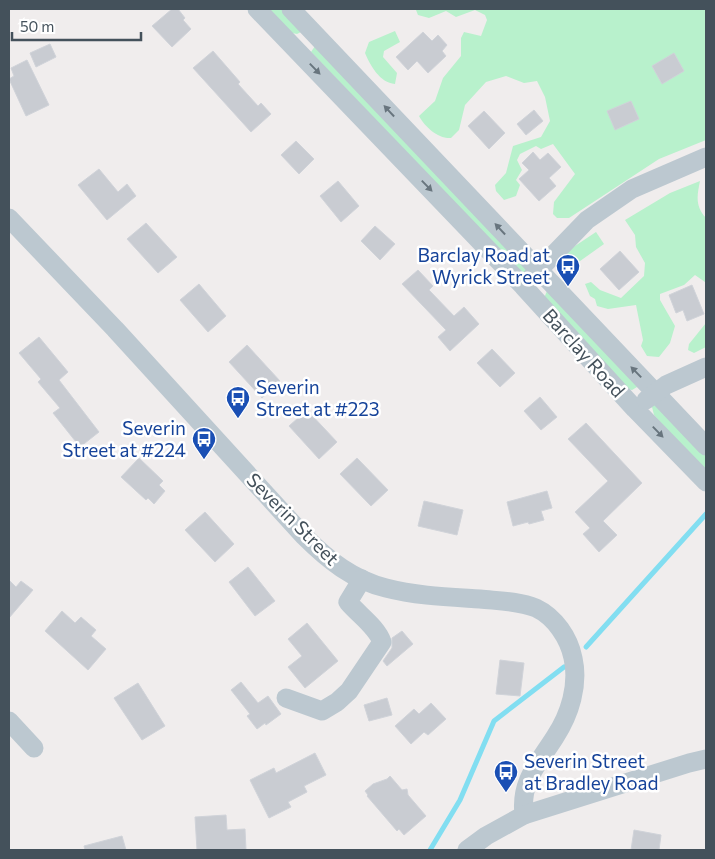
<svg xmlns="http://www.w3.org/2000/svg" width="715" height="859" font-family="Commissioner,sans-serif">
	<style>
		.green { fill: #b8f1cc }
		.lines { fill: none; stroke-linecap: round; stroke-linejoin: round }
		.stream { stroke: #82def1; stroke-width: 5 }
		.building { fill: #c9ccd2; stroke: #d0d3d9 }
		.minor { stroke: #bcc8d0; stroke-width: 19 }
		.oneway { fill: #68757e }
		.labels { text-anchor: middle; stroke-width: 5; stroke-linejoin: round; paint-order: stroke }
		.transit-label { font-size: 19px; fill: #164399; stroke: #fff; text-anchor: end }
		.street-label { font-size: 19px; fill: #44515b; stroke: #fff }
	</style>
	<rect width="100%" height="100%" fill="#f0eded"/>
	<g class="green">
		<path d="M 267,9 L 285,9 L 301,32 L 297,34 L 292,33 Z"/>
		<path d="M 417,9 L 706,9 L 706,140 L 659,159 L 569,218 L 557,218 L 553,214 L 554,202 L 575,174 L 553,144 L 541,149 L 536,146 L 520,154 L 517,160 L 522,170 L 516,180 L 520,185 L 516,196 L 504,200 L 496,191 L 495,185 L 506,173 L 513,146 L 541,137 L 550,121 L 545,97 L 537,81 L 524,83 L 506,76 L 486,82 L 465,105 L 459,130 L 451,138 C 438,139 425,127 419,116 L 435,101 L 443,78 L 461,56 L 461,38 L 464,32 L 481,36 L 487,20 L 485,15 L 475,10 L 456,17 L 446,11 L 429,18 L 418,15 L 416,10 Z"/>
		<path d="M 395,31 L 400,42 L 384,51 L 383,57 L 397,73 L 395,84 C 380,83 370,65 365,53 L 369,42 Z"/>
		<path d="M 315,46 L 527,264 L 526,271 L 522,273 L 311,52 Z"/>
		<path d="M 700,181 C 697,196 695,206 706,218 L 706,286 L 705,282 L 695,275 L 684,285 L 660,294 L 660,300 L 675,326 L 670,343 L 659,357 L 647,356 L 641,346 L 643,340 L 636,305 L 608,309 L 597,306 L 595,299 L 590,296 L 585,284 L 591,282 L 600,290 L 621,298 L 644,276 L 645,263 L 636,247 L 635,235 L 625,220 L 670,193 Z"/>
		<path d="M 596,232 L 604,244 L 566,271 L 557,258 Z"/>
		<path d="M 547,291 L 637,384 L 637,387 L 632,390 L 628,389 L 544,298 Z"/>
		<path d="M 706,323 L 706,347 L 694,353 L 688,350 L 689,344 Z"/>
		<path d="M 654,404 L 706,454 L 706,474 L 654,415 L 652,407 Z"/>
	</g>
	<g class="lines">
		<g class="stream">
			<path d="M 586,647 L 706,514"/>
			<path d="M 430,850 L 460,800 L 494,721 L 564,667"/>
		</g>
	</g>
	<g class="building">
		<path d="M 172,9 L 178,9 L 185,18 L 183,20 L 191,29 L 172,47 L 152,26 Z"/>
		<path d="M 423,32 L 432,41 L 438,35 L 447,45 L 442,51 L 446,56 L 428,73 L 417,61 L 408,70 L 396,57 Z"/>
		<path d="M 50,44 L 56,57 L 36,67 L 30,53 Z"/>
		<path d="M 213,51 L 240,82 L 238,84 L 258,106 L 261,103 L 271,114 L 251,132 L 193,68 Z"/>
		<path d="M 674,53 L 684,71 L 662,84 L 652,66 Z"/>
		<path d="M 27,60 L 49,105 L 26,116 L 9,79 L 14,76 L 11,68 Z"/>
		<path d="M 631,101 L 639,119 L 615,130 L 607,111 Z"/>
		<path d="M 534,110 L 543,121 L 526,135 L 517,124 Z"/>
		<path d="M 484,111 L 505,133 L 489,149 L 468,126 Z"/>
		<path d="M 296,141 L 314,159 L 299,174 L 281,155 Z"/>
		<path d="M 533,152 L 540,160 L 548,153 L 561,167 L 549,178 L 556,186 L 539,201 L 519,179 L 529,170 L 522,163 Z"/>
		<path d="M 99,169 L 118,192 L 127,184 L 136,196 L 107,220 L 78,185 Z"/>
		<path d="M 338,181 L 359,206 L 341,222 L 320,196 Z"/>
		<path d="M 146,223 L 177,257 L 158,273 L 127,239 Z"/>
		<path d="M 375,226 L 395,244 L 380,260 L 361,241 Z"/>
		<path d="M 620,251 L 639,272 L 619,290 L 600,269 Z"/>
		<path d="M 418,270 L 433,286 L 429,290 L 454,316 L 464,307 L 479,324 L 450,351 L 438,337 L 446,330 L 402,284 Z"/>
		<path d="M 199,284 L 226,316 L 208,332 L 180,300 Z"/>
		<path d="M 692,285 L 704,314 L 687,321 L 683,310 L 676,313 L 669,295 Z"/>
		<path d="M 39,337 L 68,372 L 59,380 L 99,432 L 80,447 L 53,413 L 60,408 L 38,382 L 41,379 L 19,353 Z"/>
		<path d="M 247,345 L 280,381 L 262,398 L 229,362 Z"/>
		<path d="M 492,349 L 515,373 L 500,387 L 477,363 Z"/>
		<path d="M 540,397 L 557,417 L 541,430 L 524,411 Z"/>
		<path d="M 307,410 L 337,442 L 319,459 L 289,426 Z"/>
		<path d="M 586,423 L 642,483 L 603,521 L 617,535 L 599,552 L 583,534 L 590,528 L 575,512 L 608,481 L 568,439 Z"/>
		<path d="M 139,458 L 163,481 L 159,485 L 165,491 L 154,504 L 148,498 L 146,500 L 121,477 Z"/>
		<path d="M 357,458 L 388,490 L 371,506 L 340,474 Z"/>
		<path d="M 547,491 L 552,508 L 541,511 L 544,520 L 529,524 L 528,522 L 513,526 L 507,502 Z"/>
		<path d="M 424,501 L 463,510 L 457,535 L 418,526 Z"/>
		<path d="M 205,512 L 234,544 L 215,562 L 185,530 Z"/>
		<path d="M 248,567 L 275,601 L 255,616 L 229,582 Z"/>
		<path d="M 9,580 L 16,587 L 21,581 L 33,590 L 9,618 Z"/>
		<path d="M 62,611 L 75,623 L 81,617 L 96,630 L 91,636 L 106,649 L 88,670 L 45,631 Z"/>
		<path d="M 307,623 L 338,661 L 305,688 L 288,667 L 302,656 L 288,639 Z"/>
		<path d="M 402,631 L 413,644 L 387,666 L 383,661 L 392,648 L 392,638 Z"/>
		<path d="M 500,660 L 524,663 L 520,696 L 496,694 Z"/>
		<path d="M 241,682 L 258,703 L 268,696 L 281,714 L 266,725 L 265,723 L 257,729 L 247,716 L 250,714 L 231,690 Z"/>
		<path d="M 138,683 L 165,726 L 142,740 L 114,698 Z"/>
		<path d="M 387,698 L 392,715 L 369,721 L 364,705 Z"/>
		<path d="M 431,703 L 446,719 L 428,735 L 424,732 L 411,744 L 395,726 L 414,709 L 419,714 Z"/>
		<path d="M 315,753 L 326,775 L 304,786 L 307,792 L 288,802 L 291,807 L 269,818 L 250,780 L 274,768 L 276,773 Z"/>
		<path d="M 390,776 L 402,790 L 407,789 L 408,795 L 426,816 L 404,835 L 399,829 L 397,831 L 367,796 L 368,795 L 365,791 L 373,784 L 387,779 Z"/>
		<path d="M 226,815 L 227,830 L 245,829 L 246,850 L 197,850 L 195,817 Z"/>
		<path d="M 634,830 L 661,835 L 659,850 L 631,850 Z"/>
		<path d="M 122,836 L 126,850 L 85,850 L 84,846 Z"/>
	</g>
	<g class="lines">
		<g class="minor">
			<path d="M 257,9 L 523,286 L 635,409 L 706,482"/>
			<path d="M 291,9 L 706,446"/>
			<path d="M 9,218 L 115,329 L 304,536 C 328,560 353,580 386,588 C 417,596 449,597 480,599 C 499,601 518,601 536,608 C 555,617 569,638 573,658 C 579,685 570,714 555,737 C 538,764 520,781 524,815"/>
			<path d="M 531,278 L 587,220 L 632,189 L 706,157"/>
			<path d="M 646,400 L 666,385 L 706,367"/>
			<path d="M 286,698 L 322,711 L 337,702 L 349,691 L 382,642 C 377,627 359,615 348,602 L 362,579"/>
			<path d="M 9,721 L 34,748"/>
			<path d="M 467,850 L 486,836 L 524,815 L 689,763 L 706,759"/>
		</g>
	</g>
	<defs><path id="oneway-solid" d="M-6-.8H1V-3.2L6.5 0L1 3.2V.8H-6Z" transform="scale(1.25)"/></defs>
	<g class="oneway">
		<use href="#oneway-solid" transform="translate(315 69) rotate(46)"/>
		<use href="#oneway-solid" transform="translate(389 111) rotate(-133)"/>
		<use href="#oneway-solid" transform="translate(427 186) rotate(46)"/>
		<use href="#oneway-solid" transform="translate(500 229) rotate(-133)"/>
		<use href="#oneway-solid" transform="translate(636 372) rotate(-134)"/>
		<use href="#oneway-solid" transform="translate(658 432) rotate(46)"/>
	</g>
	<defs>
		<g id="bus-pin" transform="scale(1.25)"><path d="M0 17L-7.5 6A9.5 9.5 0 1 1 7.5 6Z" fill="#1a4fb4" stroke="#fff"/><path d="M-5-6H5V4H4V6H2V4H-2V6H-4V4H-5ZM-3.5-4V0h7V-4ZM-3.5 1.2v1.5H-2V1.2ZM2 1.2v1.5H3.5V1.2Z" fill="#fff"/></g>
	</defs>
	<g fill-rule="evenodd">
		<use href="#bus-pin" x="568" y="266"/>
		<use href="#bus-pin" x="238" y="398"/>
		<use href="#bus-pin" x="204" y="439"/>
		<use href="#bus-pin" x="506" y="772"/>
	</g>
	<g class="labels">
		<g class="transit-label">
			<text x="550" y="262">Barclay Road at<tspan x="550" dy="22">Wyrick Street</tspan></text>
			<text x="256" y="394" text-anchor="start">Severin<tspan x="256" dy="22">Street at #223</tspan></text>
			<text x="186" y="435">Severin<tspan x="186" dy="22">Street at #224</tspan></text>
			<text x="524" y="768" text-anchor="start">Severin Street<tspan x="524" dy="22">at Bradley Road</tspan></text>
		</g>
		<g class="street-label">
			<text transform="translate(584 353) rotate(48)" y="7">Barclay Road</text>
			<text transform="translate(293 519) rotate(45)" y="7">Severin Street</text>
		</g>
	</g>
	<rect width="715" height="859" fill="none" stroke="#44515b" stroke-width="20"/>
	<path d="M12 32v8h129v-8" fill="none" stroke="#44515b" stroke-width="2.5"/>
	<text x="20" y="32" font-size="15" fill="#44515b" stroke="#ffffff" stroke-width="4" paint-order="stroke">50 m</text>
</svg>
